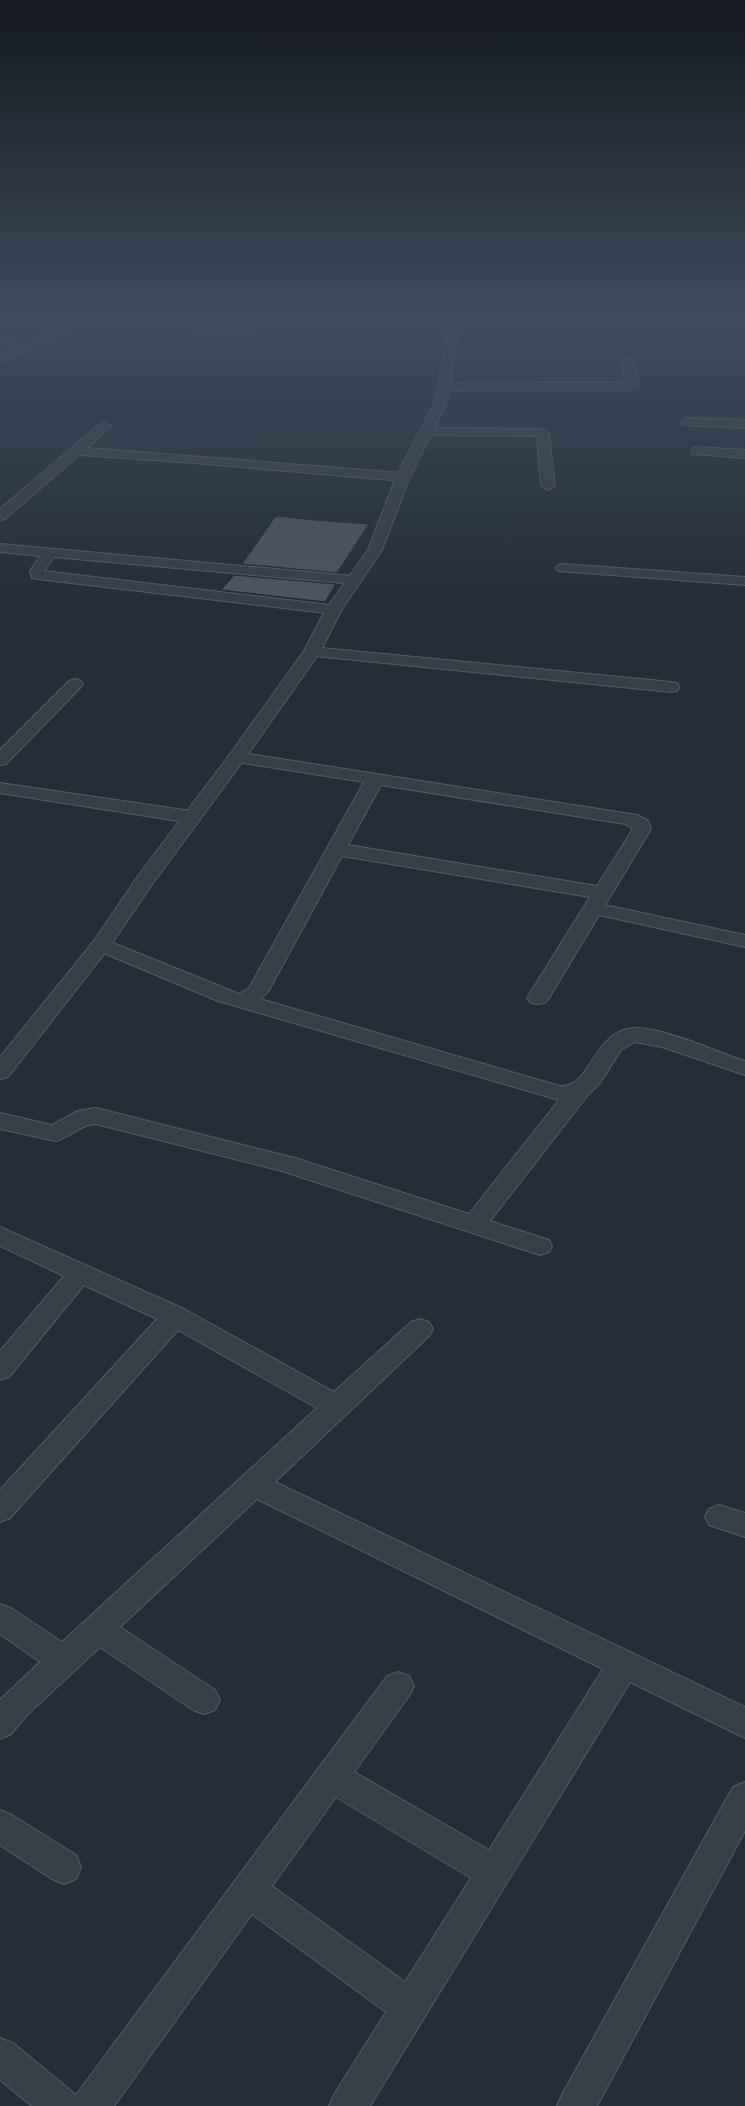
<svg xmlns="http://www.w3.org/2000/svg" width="745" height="2106" font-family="'Exo 2',sans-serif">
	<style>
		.building { fill: #4b5461; stroke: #1f262f }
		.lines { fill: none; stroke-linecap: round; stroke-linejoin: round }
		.minor-casing { stroke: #565d66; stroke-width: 2 }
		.tertiary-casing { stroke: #565d66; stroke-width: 2 }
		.minor { fill: #383f49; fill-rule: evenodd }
		.tertiary { fill: #383f49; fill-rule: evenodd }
	</style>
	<rect width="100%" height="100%" fill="#242d38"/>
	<g class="building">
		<path d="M 278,516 L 315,520 L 369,524 L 337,573 L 242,564 L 275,517 Z"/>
		<path d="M 234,575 L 336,584 L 325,602 L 221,590 Z"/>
	</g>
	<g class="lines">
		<g class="minor-casing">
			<g id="minor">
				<path d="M 143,316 L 165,316 L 246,332 L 252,335 L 246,338 L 148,319 Z"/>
				<path d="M 0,338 L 29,348 L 31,350 L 25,353 L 0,345 Z"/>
				<path d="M 627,357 L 633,360 L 639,383 L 628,390 L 444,391 L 438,387 L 444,383 L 625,382 L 621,360 Z"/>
				<path d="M 686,418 L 745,420 L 745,428 L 682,425 L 680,422 Z"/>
				<path d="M 105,422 L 111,426 L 87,448 L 403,473 L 410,477 L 403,481 L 183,462 L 79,455 L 5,519 L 0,520 L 0,509 L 101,423 Z"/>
				<path d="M 427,428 L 544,429 L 549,434 L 555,486 L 548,490 L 541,486 L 537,436 L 423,435 L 421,432 L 423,429 Z"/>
				<path d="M 698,447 L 745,450 L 745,458 L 693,454 L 691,451 L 693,448 Z"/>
				<path d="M 0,544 L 354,576 L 359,577 L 361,580 L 359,583 L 354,584 L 54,557 L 44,571 L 339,606 L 342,609 L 339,612 L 334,614 L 37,579 L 32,578 L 30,571 L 40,556 L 0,552 Z"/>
				<path d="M 563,564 L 745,577 L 745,585 L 558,571 L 556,568 L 558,565 Z"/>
				<path d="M 312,647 L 671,682 L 677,683 L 679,687 L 677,691 L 671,692 L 306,655 L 304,652 L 306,649 Z"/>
				<path d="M 75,679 L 81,681 L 83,684 L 81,687 L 6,764 L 0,765 L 0,750 L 69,681 Z"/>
				<path d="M 237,752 L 637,815 L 648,821 L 651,829 L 605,905 L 745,935 L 745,947 L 599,915 L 549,998 L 545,1003 L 538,1004 L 531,1003 L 527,998 L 590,897 L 342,856 L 268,992 L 260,999 L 560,1086 C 591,1089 592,1032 633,1028 C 661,1026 716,1052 745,1061 L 745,1075 L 662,1047 L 635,1042 L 621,1050 L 600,1083 L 587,1096 L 490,1221 L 549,1240 L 552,1246 L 549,1252 L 540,1255 L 282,1171 L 96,1124 C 82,1124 70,1137 56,1141 L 0,1129 L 0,1113 L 52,1125 L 78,1111 L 96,1108 L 295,1158 L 469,1214 L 559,1100 L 218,1001 L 94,949 L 91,945 L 94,941 L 101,939 L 108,941 L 232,991 L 239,994 L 249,988 L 364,782 L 231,761 L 228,757 L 231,753 ZM 381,785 L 625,824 L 633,829 L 597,886 L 348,845 Z"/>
				<path d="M 0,783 L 191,811 L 198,813 L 200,817 L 198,821 L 191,823 L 0,793 Z"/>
				<path d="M 0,1227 L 184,1309 L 334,1392 L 411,1322 L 420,1319 L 429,1322 L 433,1329 L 429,1336 L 275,1482 L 745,1707 L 745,1738 L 630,1682 L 370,2106 L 329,2106 L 335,2093 L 386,2012 L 252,1914 L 114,2106 L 32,2106 L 0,2080 L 0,2038 L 13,2043 L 76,2095 L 387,1676 L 398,1672 L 409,1676 L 414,1686 L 409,1696 L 354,1772 L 489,1850 L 603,1669 L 257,1499 L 120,1627 L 215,1690 L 220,1700 L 215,1710 L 204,1714 L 193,1710 L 100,1647 L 27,1715 L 11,1734 L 0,1739 L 0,1700 L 40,1662 L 0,1634 L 0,1604 L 11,1608 L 62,1642 L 317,1408 L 178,1330 L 10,1518 L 0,1522 L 0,1490 L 157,1319 L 84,1285 L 9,1377 L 0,1380 L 0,1351 L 64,1276 L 0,1246 ZM 336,1797 L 471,1878 L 405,1982 L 272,1886 Z"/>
				<path d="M 719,1505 L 745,1513 L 745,1537 L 709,1525 L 705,1517 L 709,1509 Z"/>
				<path d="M 745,1782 L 745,1831 L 597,2106 L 557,2106 L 563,2093 L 733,1787 Z"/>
				<path d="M 0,1810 L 12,1815 L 76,1855 L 81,1867 L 76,1879 L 64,1884 L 52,1879 L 0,1845 Z"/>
			</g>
		</g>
		<g class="tertiary-casing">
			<g id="tertiary">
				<path d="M 80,316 L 93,316 L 29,352 L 0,362 L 0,355 L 21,348 Z"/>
				<path d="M 454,316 L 464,316 L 457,341 L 450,387 L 444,408 L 410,477 L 382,550 L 342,609 L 320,652 L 243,761 L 153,883 L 108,949 L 8,1077 L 0,1079 L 0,1057 L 94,941 L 138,876 L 231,753 L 304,651 L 326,609 L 368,550 L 396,477 L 432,408 L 438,387 L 445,341 Z"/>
			</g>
		</g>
		<use href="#minor" class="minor"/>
		<use href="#tertiary" class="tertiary"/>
	</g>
	<linearGradient id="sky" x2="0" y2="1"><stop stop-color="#14191f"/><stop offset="0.52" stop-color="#3f4c5e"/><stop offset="1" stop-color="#3f4c5e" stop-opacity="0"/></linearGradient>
	<rect width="745" height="611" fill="url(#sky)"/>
</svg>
